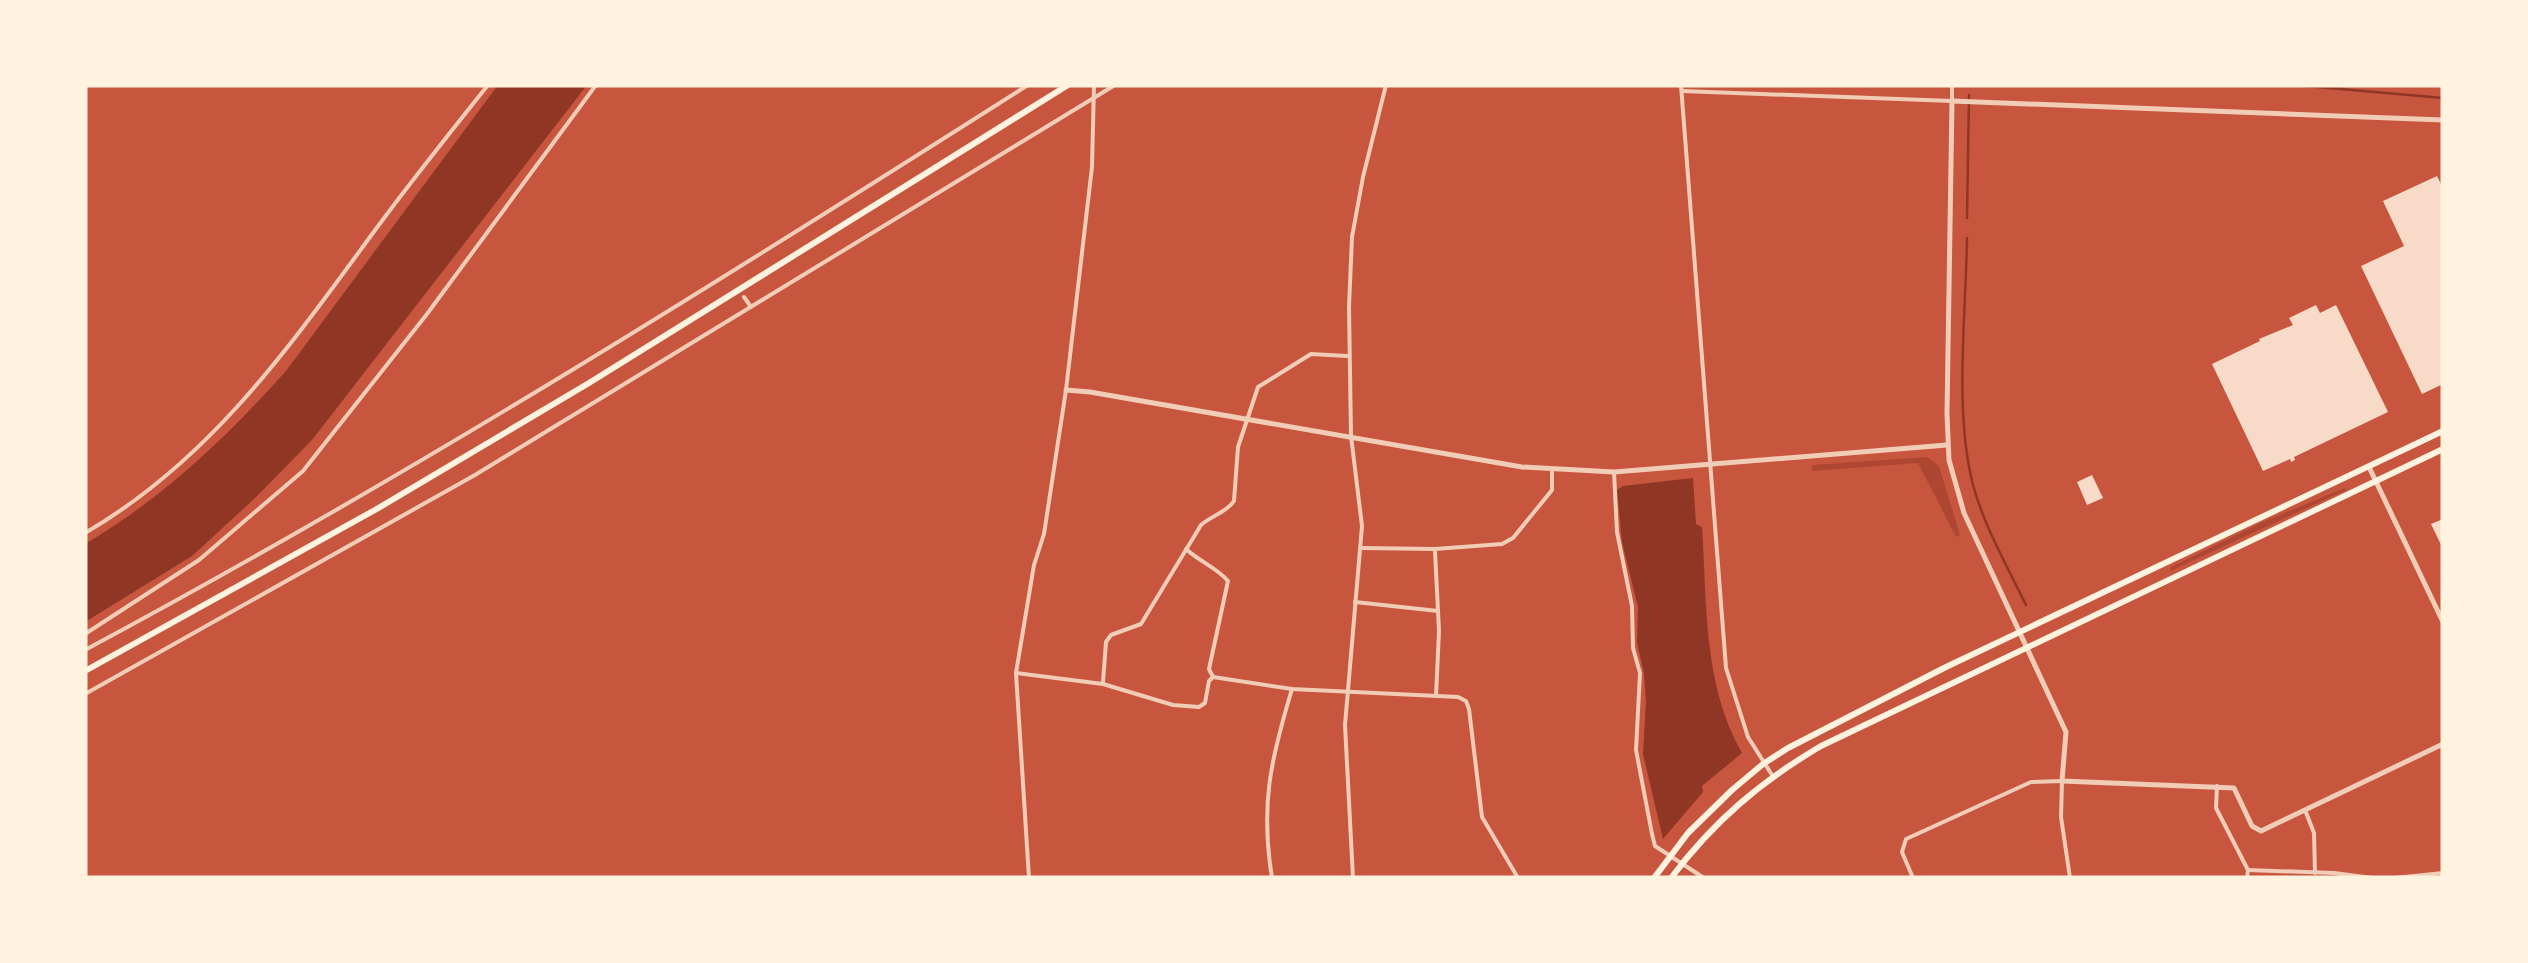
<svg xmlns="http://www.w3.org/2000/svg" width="2528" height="963" font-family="Signika,sans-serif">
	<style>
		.green { fill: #ae4732 }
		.water { fill: #8f3625 }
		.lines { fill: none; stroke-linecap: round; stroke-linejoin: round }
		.stream { stroke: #8f3625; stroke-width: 2.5 }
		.building { fill: #f7dbc8 }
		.minor { stroke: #f1ccb7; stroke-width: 4 }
		.tertiary { stroke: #f1ccb7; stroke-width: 5 }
		.secondary { stroke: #fff3e0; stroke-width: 6 }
		.primary { stroke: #fff3e0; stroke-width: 6 }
	</style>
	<rect width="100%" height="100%" fill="#c8553d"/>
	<g class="green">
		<path d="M 1927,457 L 1939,466 L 1960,535 L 1956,537 L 1918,463 L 1812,471 L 1812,465 Z"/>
		<path d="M 2345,488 L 2346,490 L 2170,571 L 2171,567 L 2267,520 Z"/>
	</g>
	<g class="water">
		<path d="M 498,85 L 587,85 L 312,440 L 254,499 L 192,556 L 85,622 L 85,544 C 163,498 226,438 286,371 Z"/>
		<path d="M 1693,478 L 1696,524 L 1702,527 C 1707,604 1703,685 1742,753 L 1702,786 L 1703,792 L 1663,839 L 1643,754 L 1646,702 L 1644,673 L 1637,643 L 1638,607 L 1622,542 L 1617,490 L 1623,486 Z"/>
	</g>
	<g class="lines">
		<g class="stream">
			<path d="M 2096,85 L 2129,85"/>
			<path d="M 2295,85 L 2443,98"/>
			<path d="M 1967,218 L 1969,95"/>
			<path d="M 1967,238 C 1966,314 1954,412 1973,485 C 1984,526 2007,566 2026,605"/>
		</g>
	</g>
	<g class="building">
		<path d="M 2437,176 L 2443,188 L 2443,384 L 2422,394 L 2361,266 L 2404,246 L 2383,201 Z"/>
		<path d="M 2316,305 L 2320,313 L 2336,305 L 2388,412 L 2294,457 L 2295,460 L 2291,462 L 2290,459 L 2263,471 L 2212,364 L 2260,341 L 2259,339 L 2293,325 L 2289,318 Z"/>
		<path d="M 2092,475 L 2103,498 L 2087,505 L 2077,482 Z"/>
		<path d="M 2443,519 L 2443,549 L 2431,524 Z"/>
	</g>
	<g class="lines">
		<g class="minor">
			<path d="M 1681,85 L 1726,668 L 1748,737 L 1772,775"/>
			<path d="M 1682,91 L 1952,101 L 1952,85"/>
			<path d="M 744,297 L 751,307"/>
			<path d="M 1614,472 L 1617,532 L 1632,606 L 1633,648 L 1640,673 L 1636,750 L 1652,834 L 1655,846 L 1704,878"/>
			<path d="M 85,533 C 209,461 287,350 370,237 C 408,185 448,135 488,85"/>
			<path d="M 1362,548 L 1435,549 L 1502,544 L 1513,538 L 1552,490 L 1552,470"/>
			<path d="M 1186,549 C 1200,562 1216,567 1228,581 L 1209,669 L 1213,677"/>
			<path d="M 1435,551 L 1439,631 L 1436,696"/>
			<path d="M 1355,602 L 1438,611"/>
			<path d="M 85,634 L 199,560 L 303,471 L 427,314 L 596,85"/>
			<path d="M 85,650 C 408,477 718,282 1028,85"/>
			<path d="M 1016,673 L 1103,684 L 1173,705 L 1199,707 L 1205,703 L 1209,681 L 1213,677 L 1292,689 L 1458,697 L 1466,701 L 1469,709 L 1482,817 L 1518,878"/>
			<path d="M 1103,682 L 1106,642 L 1111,635 L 1141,624 L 1201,525 C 1211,516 1227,512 1234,501 L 1238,447 L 1258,387 L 1311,354 L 1347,356"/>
			<path d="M 85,694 L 475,475 L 1115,85"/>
			<path d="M 2217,786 L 2216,808 L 2248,870 L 2247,878"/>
			<path d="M 2305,810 L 2314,833 L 2315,873"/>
			<path d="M 2248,870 L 2334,873 L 2373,878"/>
			<path d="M 1029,878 L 1016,673 L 1034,565 L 1044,534 L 1066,390 L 1092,167 L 1094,85"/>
			<path d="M 1272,878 C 1260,804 1271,759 1292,689"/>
			<path d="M 1353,878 L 1345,725 L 1362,526 L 1351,436 L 1349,307 L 1352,237 L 1363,177 L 1386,85"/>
			<path d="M 1913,878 L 1902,852 L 1906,839 L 2031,782 L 2062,781 L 2061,817 L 2070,878"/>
			<path d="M 2394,878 L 2443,873"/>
		</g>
		<g class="tertiary">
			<path d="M 2443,120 L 1952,101 L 1947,414 L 1949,460 L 1964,513 L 2066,732 L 2062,781 L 2234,788 L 2252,826 L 2261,831 L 2443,744"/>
			<path d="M 1066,390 L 1090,392 L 1522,467 L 1614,472 L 1947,445"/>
			<path d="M 2369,467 L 2443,622"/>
		</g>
		<path class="secondary" d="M 85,671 L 375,510 L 589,383 L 1068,85"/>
		<g class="primary">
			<path d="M 1654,878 L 1688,833 L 1732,790 L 1763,764 L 1788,748 L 1946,667 L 2443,431"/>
			<path d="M 1671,878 C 1714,821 1760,782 1821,746 L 2443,449"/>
		</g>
	</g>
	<rect width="2528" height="963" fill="none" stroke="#fff3e0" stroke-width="175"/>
</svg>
